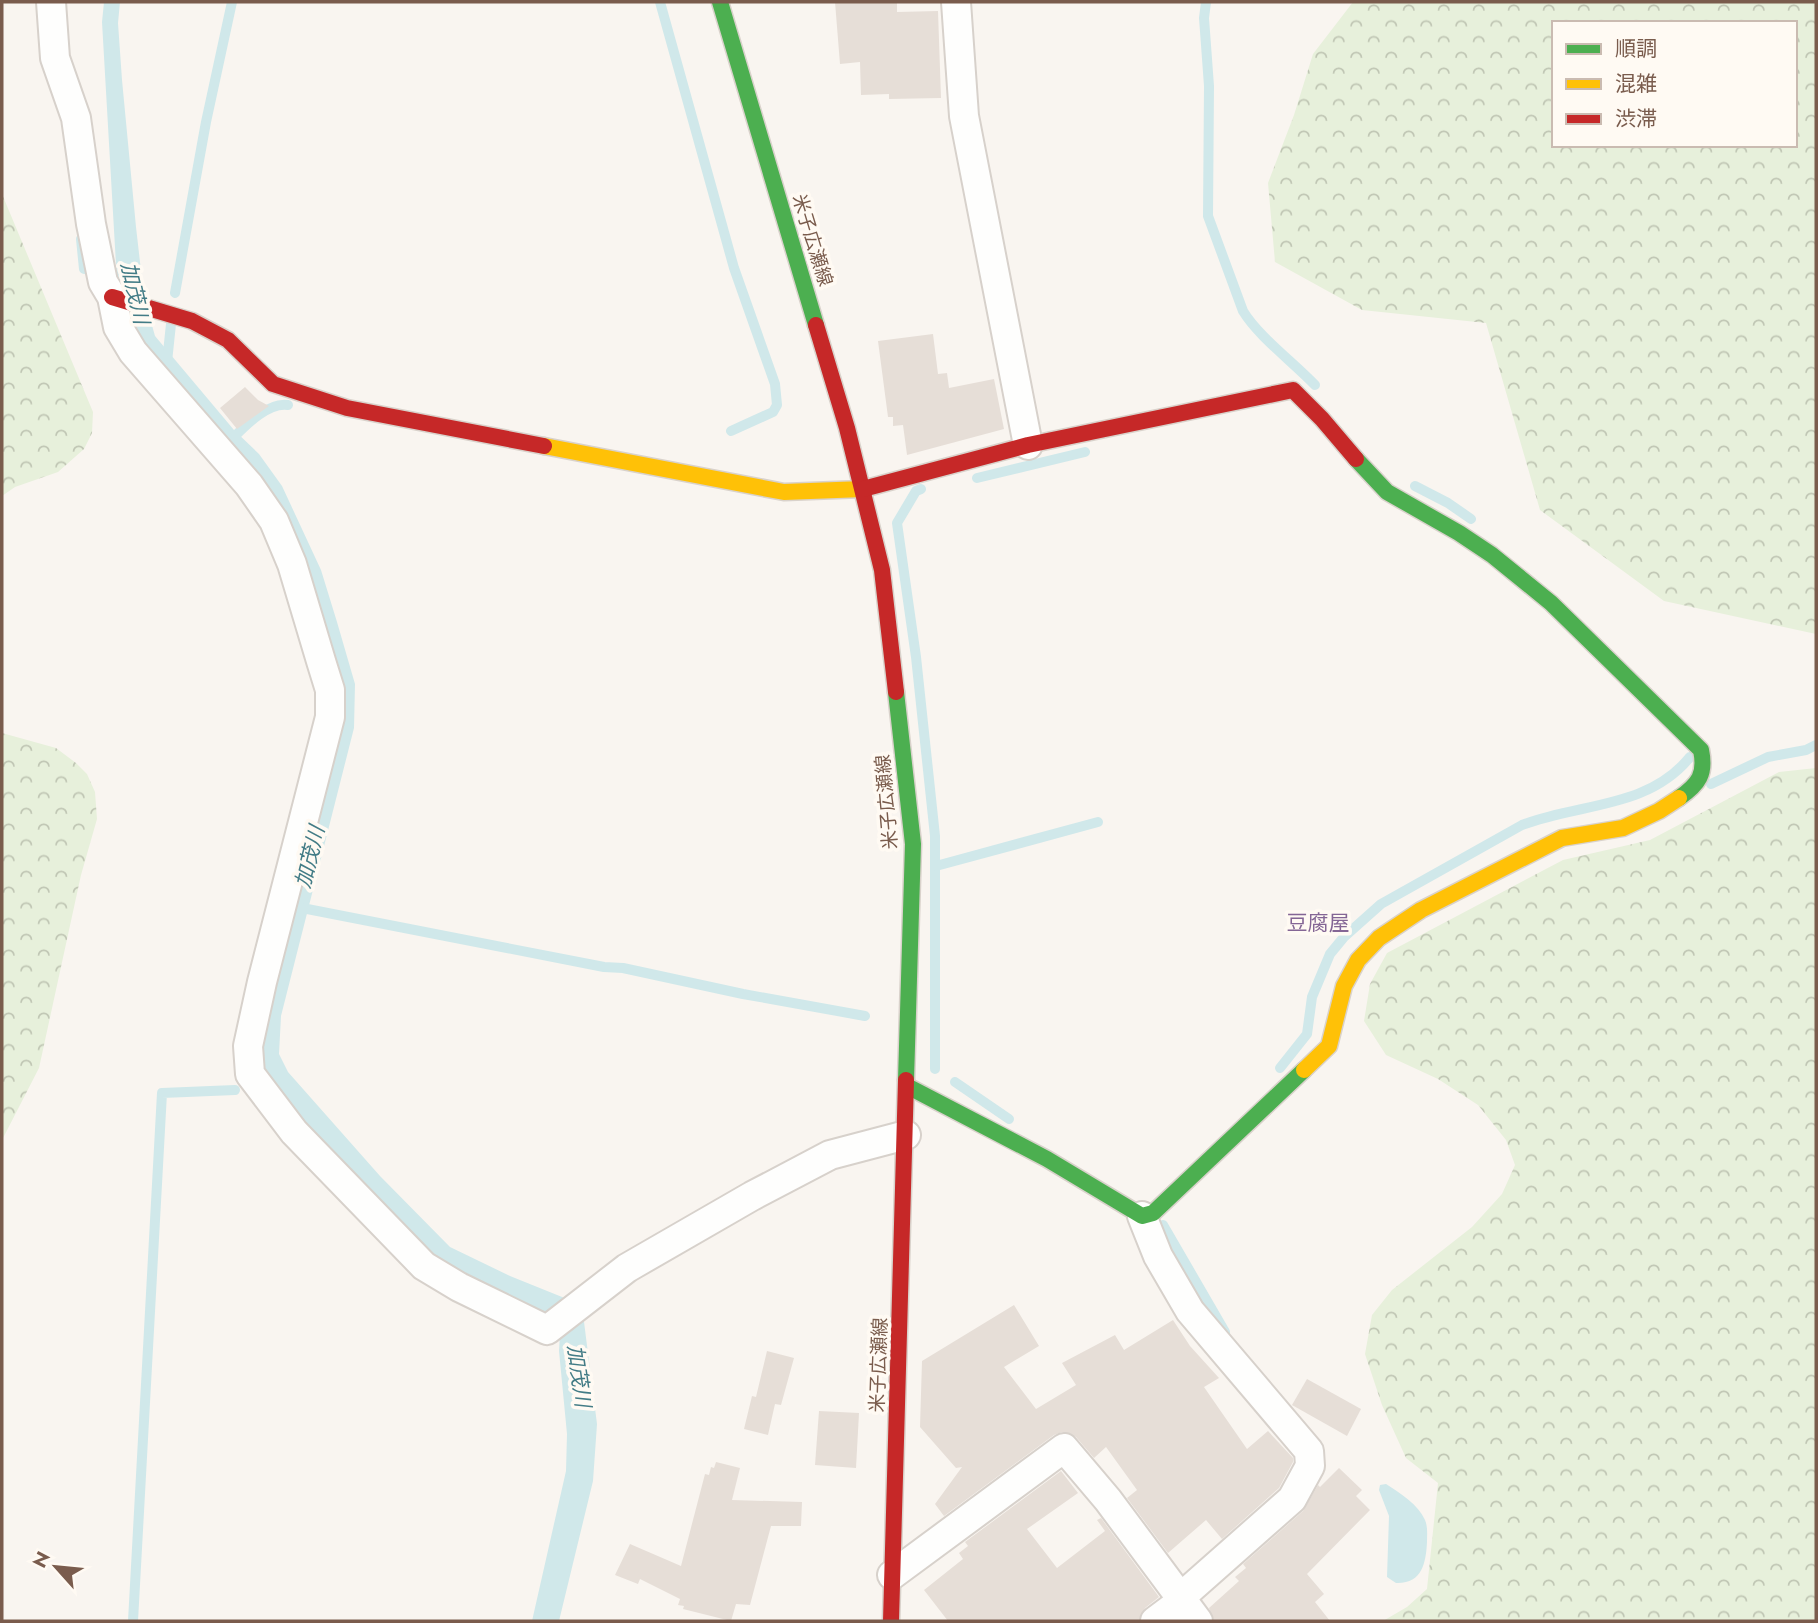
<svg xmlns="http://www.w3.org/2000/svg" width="1818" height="1623" font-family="Jost,'Noto Sans JP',sans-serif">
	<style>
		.forest { fill: url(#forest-crowns); fill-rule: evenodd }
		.water { fill: #d0e8ea }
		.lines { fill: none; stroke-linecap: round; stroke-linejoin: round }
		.stream { stroke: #d0e8ea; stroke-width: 10 }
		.building { fill: #e6ded7 }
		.street-casing { stroke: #d7d1cb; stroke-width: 32 }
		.fast-casing { stroke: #d9d2cb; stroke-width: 19 }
		.slow-casing { stroke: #d9d2cb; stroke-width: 19 }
		.jam-casing { stroke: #d9d2cb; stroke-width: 19 }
		.street { stroke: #fefefd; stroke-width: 28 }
		.fast { stroke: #4caf50; stroke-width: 16 }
		.slow { stroke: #ffc107; stroke-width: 16 }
		.jam { stroke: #c62828; stroke-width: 16 }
		.labels { text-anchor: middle; stroke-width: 7; stroke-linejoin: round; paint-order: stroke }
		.street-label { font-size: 19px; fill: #7a5c4d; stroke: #fffaf3 }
		.water-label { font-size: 21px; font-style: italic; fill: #437c86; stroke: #fffaf3 }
		.neighbourhood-label { font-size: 21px; fill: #846695; stroke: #fffaf3 }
	</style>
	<defs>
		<pattern id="forest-crowns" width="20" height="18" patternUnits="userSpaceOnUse" patternTransform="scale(1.75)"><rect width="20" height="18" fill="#e7f0db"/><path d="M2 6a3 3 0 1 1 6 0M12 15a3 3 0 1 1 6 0" fill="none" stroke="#c0c6b4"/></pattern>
	</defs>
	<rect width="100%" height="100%" fill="#f9f5f0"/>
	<g class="forest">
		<path d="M 1353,2 L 1816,2 L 1816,634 L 1664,601 L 1540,510 L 1486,323 L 1362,310 L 1275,262 L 1268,183 L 1294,115 L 1313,54 ZM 1554,23 L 1795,23 L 1795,145 L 1554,145 Z"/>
		<path d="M 2,194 L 93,412 L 92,433 L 84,449 L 58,472 L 15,487 L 2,496 Z"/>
		<path d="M 2,733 L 56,748 L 76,763 L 87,774 L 95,792 L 97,819 L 81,875 L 39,1068 L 2,1140 Z"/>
		<path d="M 1816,768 L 1816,1621 L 1383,1621 L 1407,1607 L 1427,1589 L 1438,1483 L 1406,1458 L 1382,1405 L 1365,1354 L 1372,1315 L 1392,1290 L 1472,1227 L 1502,1194 L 1515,1165 L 1506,1140 L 1478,1105 L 1438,1079 L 1386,1055 L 1364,1021 L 1370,984 L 1387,953 L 1563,860 L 1650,840 L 1779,772 Z"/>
	</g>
	<g class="water">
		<path d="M 104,2 L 120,2 L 118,23 L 122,80 L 136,227 L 144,297 L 155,336 L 234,430 L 259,454 L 282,486 L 321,570 L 337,622 L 355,684 L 354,728 L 281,1016 L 279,1054 L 288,1072 L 380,1176 L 450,1247 L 510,1276 L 572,1301 L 583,1314 L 597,1424 L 593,1481 L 559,1621 L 532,1621 L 566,1471 L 567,1434 L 559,1351 L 560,1333 L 443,1272 L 264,1082 L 254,1047 L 333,712 L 297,564 L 135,344 L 117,282 L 102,22 Z"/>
		<path d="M 1386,1484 C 1400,1493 1418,1504 1425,1520 C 1428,1527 1427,1535 1427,1542 C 1426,1563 1422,1584 1396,1583 L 1387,1577 L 1389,1516 L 1379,1490 L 1380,1485 Z"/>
	</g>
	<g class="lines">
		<g class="stream">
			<path d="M 660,2 L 734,268 L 775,384 L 777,405 L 773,412 L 731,431"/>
			<path d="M 1206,2 L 1204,18 L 1209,86 L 1208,216 L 1243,311 C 1258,336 1293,362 1315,385"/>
			<path d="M 81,239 L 84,269"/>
			<path d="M 175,293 L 206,122 L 232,2"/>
			<path d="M 167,362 L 171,324"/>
			<path d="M 233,438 C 246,425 268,402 288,405"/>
			<path d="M 977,478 L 1085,452"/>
			<path d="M 1415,486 L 1448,503 L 1471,519"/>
			<path d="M 921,489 L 916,491 L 897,523 L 916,657 L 935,836 L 935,1069"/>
			<path d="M 1711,784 L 1768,757 L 1806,750 L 1816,745"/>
			<path d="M 936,866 L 1098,822"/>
			<path d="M 297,907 L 604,967 L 623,968 L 743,994 L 865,1016"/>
			<path d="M 1280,1068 L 1307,1034 L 1312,997 L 1330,954 L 1344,937 L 1381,904 L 1522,825 C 1579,803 1648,809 1690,757"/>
			<path d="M 955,1082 L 1009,1119"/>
			<path d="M 1163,1225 L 1225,1332"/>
			<path d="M 133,1621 L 162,1093 L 235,1090"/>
		</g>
	</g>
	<g class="building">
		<path d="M 835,2 L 897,2 L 897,12 L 938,11 L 941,98 L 889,99 L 889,94 L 861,95 L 860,62 L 840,64 Z"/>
		<path d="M 933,334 L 938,374 L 947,373 L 949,388 L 994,379 L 1004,429 L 907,455 L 903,425 L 893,426 L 893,417 L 888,417 L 878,341 Z"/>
		<path d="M 245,387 L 258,400 L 269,406 L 237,429 L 220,408 Z"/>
		<path d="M 1014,1305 L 1039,1346 L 1004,1367 L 1036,1409 L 1076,1385 L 1062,1363 L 1115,1335 L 1124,1350 L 1173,1320 L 1190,1346 L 1219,1378 L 1204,1387 L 1247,1449 L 1268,1431 L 1293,1458 L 1293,1462 L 1279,1488 L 1222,1539 L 1206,1520 L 1168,1553 L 1127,1498 L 1137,1490 L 1106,1447 L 1094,1458 L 1076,1437 L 1062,1432 L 1054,1435 L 944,1516 L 935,1504 L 962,1467 L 956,1468 L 920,1427 L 922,1361 Z"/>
		<path d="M 767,1351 L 794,1358 L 781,1405 L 775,1404 L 768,1435 L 744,1429 L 752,1396 L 756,1397 Z"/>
		<path d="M 1307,1379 L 1361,1409 L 1347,1436 L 1292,1405 Z"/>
		<path d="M 819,1411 L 859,1413 L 856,1468 L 815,1465 Z"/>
		<path d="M 716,1462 L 740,1468 L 732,1500 L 802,1502 L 801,1526 L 771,1526 L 750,1605 L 736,1604 L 731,1621 L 683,1609 L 684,1606 L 678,1605 L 680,1599 L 640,1579 L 638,1584 L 615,1575 L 630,1544 L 681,1566 L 705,1474 L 709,1475 L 711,1467 L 714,1468 Z"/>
		<path d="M 1339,1468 L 1362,1490 L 1356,1496 L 1370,1510 L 1307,1574 L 1324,1594 L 1315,1602 L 1330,1621 L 1214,1621 L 1209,1608 L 1239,1581 L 1235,1577 L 1246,1568 L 1243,1564 L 1303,1511 L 1318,1485 L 1320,1487 Z"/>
		<path d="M 1061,1471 L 1078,1493 L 1027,1529 L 1057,1568 L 1105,1531 L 1097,1520 L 1101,1518 L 1159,1597 L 1145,1608 L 1139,1621 L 948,1621 L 924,1590 L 963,1559 L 959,1553 L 968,1546 L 965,1542 Z"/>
	</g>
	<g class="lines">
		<g class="street-casing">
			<g id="street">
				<path d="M 51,2 L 55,58 L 76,118 L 91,224 L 103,282 L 112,297 L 118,327 L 133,352 L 249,485 L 274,521 L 292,564 L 321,661 L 330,690 L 330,717 L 262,982 L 248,1046 L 250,1074 L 294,1132 L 424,1266 L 459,1287 L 547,1330 L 627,1268 L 752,1196 L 830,1155 L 906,1135"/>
				<path d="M 956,2 L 964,116 L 1028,445"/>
				<path d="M 1142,1216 L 1158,1256 L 1190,1311 L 1309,1451 L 1310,1466 L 1292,1499 L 1181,1597"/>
				<path d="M 892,1575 L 1064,1448 L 1108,1500 L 1198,1621"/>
				<path d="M 1155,1621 L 1183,1600"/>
			</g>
		</g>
		<g class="fast-casing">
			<g id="fast">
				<path d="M 720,2 L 816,325"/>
				<path d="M 1356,459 L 1387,492 L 1459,533 L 1492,555 L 1551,603 L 1701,750 C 1706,774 1699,784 1679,798"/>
				<path d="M 896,692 L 913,844 L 906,1080"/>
				<path d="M 907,1086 L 1047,1159 L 1142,1216 L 1153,1213 L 1304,1070"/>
			</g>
		</g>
		<g class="slow-casing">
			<g id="slow">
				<path d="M 544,446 L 784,492 L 863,489"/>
				<path d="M 1304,1070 L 1329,1046 L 1344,986 L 1358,960 L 1379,938 L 1421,910 L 1562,838 L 1623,828 L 1659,811 L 1679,798"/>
			</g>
		</g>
		<g class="jam-casing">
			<g id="jam">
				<path d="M 112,297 L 192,321 L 228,340 L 273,384 L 347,408 L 544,446"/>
				<path d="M 816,325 L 847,428 L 882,570 L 896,692"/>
				<path d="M 863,489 L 1028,445 L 1293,390 L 1322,419 L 1356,459"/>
				<path d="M 891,1621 L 906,1080"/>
			</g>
		</g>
		<use href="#street" class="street"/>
		<use href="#fast" class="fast"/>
		<use href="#slow" class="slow"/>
		<use href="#jam" class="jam"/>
	</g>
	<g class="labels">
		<g class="street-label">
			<text transform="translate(813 240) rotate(73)" y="7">米子広瀬線</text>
			<text transform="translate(886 802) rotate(-95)" y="7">米子広瀬線</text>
			<text transform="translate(878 1365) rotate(-88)" y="7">米子広瀬線</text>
		</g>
		<g class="water-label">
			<text transform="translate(135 293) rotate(77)" y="7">加茂川</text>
			<text transform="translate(310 857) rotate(-76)" y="7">加茂川</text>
			<text transform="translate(579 1376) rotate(82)" y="7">加茂川</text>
		</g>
		<g class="neighbourhood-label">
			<text x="1318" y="930">豆腐屋</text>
		</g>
	</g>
	<rect width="1818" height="1623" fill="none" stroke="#7a5c4d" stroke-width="7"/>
	<rect x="1552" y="21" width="245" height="126" fill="#fffaf3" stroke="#cabbb1" stroke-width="2"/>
	<rect x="1566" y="44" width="35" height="10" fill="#4caf50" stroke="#cabbb1" stroke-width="2"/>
	<text x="1615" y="56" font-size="21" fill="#7a5c4d">順調</text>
	<rect x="1566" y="79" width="35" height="10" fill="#ffc107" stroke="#cabbb1" stroke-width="2"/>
	<text x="1615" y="91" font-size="21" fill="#7a5c4d">混雑</text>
	<rect x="1566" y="114" width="35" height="10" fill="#c62828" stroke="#cabbb1" stroke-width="2"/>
	<text x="1615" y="126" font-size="21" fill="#7a5c4d">渋滞</text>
	<g transform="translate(56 1567) rotate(297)" stroke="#fffaf3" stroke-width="5" paint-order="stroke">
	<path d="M0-5L12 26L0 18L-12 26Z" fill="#7a5c4d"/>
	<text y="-10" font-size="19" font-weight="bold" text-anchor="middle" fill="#7a5c4d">N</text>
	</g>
</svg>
